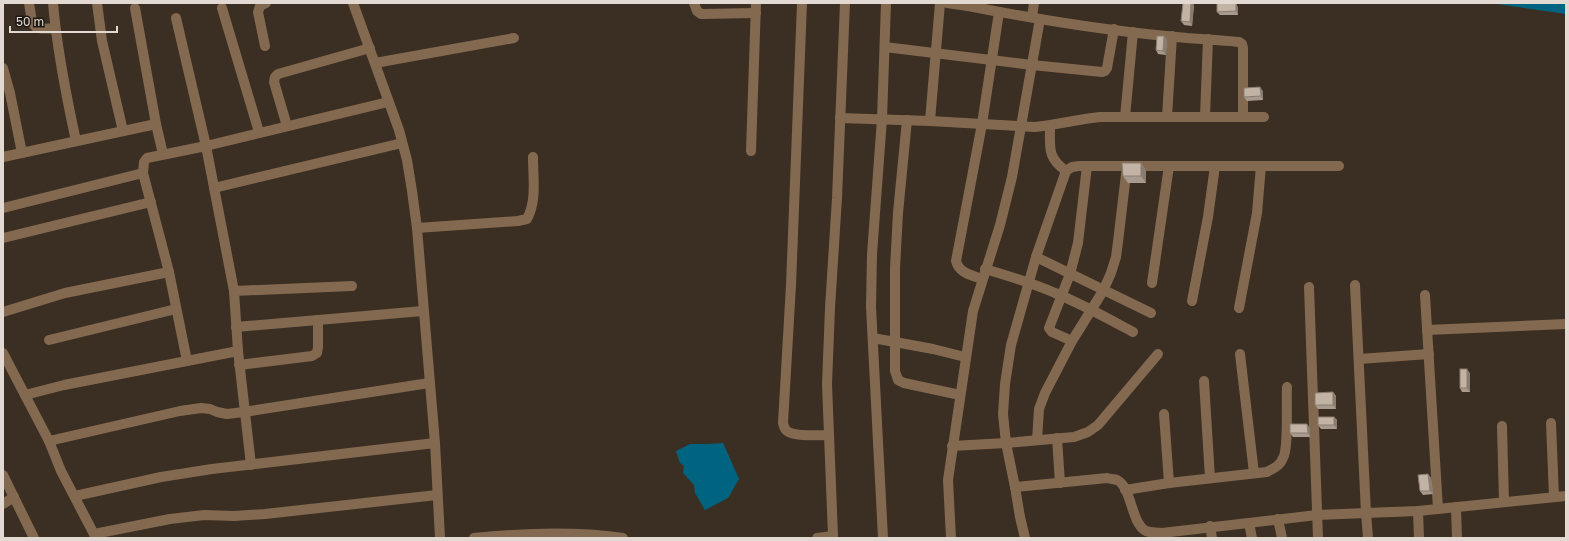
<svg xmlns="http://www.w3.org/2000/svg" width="1569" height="541" font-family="'Golos Text',sans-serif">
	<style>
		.water { fill: #006480 }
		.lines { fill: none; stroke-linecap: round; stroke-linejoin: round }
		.minor { stroke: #836950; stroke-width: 10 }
		.wall { fill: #a89a8d }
		.shaded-wall { fill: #887d73 }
		.building { fill: #c3b3a4; stroke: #887d73 }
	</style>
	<rect width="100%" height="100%" fill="#3b2e22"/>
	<g class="water">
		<path d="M 1490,3 L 1566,3 L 1566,14 Z"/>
		<path d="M 723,443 L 739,479 L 728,498 L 705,510 L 695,493 L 694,485 L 683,473 L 684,466 L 680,463 L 676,451 L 690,444 L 708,444 Z"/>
	</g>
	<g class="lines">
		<g class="minor">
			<path d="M 29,3 C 33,25 29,31 55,28"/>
			<path d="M 53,3 C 57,50 66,95 76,141"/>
			<path d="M 97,3 L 102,41 L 123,131"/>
			<path d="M 353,3 L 399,130 L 407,160 L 412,191 L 417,228 L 435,443 L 440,538"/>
			<path d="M 694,3 L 697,11 L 701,14 L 756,13"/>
			<path d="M 802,3 L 791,285 L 783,423 C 784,426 784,429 787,431 C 794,437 819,435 829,435"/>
			<path d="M 947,3 L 968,6"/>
			<path d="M 968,3 L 968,6 C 1040,20 1114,32 1187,38 C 1204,39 1222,40 1239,42 L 1242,44 L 1243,48 L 1243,117"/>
			<path d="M 135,8 L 156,124"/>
			<path d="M 222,8 L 259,132"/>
			<path d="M 1032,17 L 1034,3"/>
			<path d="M 176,18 L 206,146 L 234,291 L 238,351 L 251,465"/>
			<path d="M 265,46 L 258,12 L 260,6 L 266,3"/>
			<path d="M 885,47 L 1032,65 L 1102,72 L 1105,71 L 1107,68 L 1114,29"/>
			<path d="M 375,63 L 514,38"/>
			<path d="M 3,68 L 10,93 L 22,153"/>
			<path d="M 1205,116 L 1208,39"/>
			<path d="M 1125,117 L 1133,32"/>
			<path d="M 1167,117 L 1172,36"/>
			<path d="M 840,118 L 930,121 L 1035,127 C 1057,125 1078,119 1100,117 L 1264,117"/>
			<path d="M 907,120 L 898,213 L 895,268 L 895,371 L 898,380 L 904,383 L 960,395"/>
			<path d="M 930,121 L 940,3"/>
			<path d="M 287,126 L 274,82 L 275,77 L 278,74 L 370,48"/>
			<path d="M 1050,126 C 1050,148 1047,157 1066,171"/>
			<path d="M 751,151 L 756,3"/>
			<path d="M 3,157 L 156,124 L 163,154"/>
			<path d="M 214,188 L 402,143"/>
			<path d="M 3,208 L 143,173"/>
			<path d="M 417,228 L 518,221 L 527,219 C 537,201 533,177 533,157"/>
			<path d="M 3,238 L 151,202"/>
			<path d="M 1036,257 L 1151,313"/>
			<path d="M 985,269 C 1009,276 1032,283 1055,293 C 1082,304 1107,318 1133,332"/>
			<path d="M 169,272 L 187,361"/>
			<path d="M 982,279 C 971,275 959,273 956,261 L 982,124 L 999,12"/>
			<path d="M 1152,283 L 1169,166"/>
			<path d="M 1355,285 L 1366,513 L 1418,511 L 1566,496"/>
			<path d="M 1309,287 L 1318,538"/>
			<path d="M 234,291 L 352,286"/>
			<path d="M 1425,295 L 1438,509"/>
			<path d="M 1192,301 L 1208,217 L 1215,166"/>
			<path d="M 1239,308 L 1257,213 L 1261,166"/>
			<path d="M 3,312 L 65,293 L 169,272 L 143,173 L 144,162 L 147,158 L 206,146 L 388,102"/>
			<path d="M 236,327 L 423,311"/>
			<path d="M 1427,330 L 1566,324"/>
			<path d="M 873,338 L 933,349 L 965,357"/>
			<path d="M 49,340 L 176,309"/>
			<path d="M 1072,341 L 1052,332 L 1049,328 L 1070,274 L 1078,243 L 1087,166"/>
			<path d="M 3,353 L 49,441 L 61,471 L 96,538"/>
			<path d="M 1158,354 L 1098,425 L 1088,432 L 1074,437 L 1006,443 L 1003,414 L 1005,384 L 1011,345 L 1036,257 L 1066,171 L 1072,167 L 1079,166 L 1339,166"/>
			<path d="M 1240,354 L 1254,473"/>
			<path d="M 1359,359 L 1429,354"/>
			<path d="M 239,365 L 312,356 L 317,353 L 318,347 L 318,320"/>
			<path d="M 1204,381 L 1210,478"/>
			<path d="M 25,395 L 64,385 L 238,351"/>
			<path d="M 1164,414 L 1169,483"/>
			<path d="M 1551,423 L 1554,497"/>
			<path d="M 1502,426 L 1504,502"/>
			<path d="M 1057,438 L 1060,483"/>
			<path d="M 1037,440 L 1039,409 L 1045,393 L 1072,341 L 1103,291 L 1111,273 L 1116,257 L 1118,242 L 1127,166"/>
			<path d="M 49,441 L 180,411 L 201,408 L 210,409 L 217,412 L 227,414 L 244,412 L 429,383"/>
			<path d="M 952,446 L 1006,443 L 1015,487 L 1107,478 C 1110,479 1114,479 1117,480 C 1132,487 1131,524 1146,531 C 1151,533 1156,532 1162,533 L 1317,515 L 1366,513 L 1368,538"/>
			<path d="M 3,475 L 34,538"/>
			<path d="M 1015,487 L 1020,517 L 1025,538"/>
			<path d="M 1125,490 L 1169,483 L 1267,472 C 1274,468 1280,466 1283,458 C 1289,448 1286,401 1287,387"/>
			<path d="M 75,496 L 161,477 L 212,469 L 435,443"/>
			<path d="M 3,504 L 14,497"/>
			<path d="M 1456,507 L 1457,538"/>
			<path d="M 1418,511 L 1419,538"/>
			<path d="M 1278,519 L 1282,538"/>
			<path d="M 1249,523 L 1252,538"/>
			<path d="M 1210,526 L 1212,538"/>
			<path d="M 94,534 L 170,519 L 204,515 L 234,516 L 265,514 L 437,495"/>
			<path d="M 833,536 L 827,384 L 830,308 L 837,198 L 845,3"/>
			<path d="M 474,538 C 523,533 573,531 623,538"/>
			<path d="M 817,538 L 833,536 L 833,538"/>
			<path d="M 883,538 L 871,307 L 872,254 L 882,119 L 886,3"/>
			<path d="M 951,538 L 948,480 L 973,311 L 1000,225 L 1012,177 L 1040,19"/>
		</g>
	</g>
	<g class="wall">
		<path d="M 1194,5 L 1192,26 L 1184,25 L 1181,21 Z"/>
		<path d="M 1238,7 L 1238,15 L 1220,15 L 1217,12 Z"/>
		<path d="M 1164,36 L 1167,40 L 1166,55 L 1158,54 L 1156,50 Z"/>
		<path d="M 1263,91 L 1263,100 L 1247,101 L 1244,97 Z"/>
		<path d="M 1141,163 L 1146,171 L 1146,183 L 1128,183 L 1123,176 Z"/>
		<path d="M 1470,373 L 1470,392 L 1462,392 L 1460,388 Z"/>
		<path d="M 1333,392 L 1336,396 L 1336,409 L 1318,409 L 1315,405 Z"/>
		<path d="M 1334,417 L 1337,420 L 1337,429 L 1321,429 L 1318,425 Z"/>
		<path d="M 1310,428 L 1310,437 L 1293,437 L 1290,433 Z"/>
		<path d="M 1428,474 L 1431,478 L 1433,494 L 1423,495 L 1420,491 Z"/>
	</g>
	<g class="shaded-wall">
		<path d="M 1191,3 L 1193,3 L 1194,5 L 1192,26 L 1190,22 Z"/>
		<path d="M 1236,3 L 1238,7 L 1238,15 L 1236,11 Z"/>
		<path d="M 1164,36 L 1167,40 L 1166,55 L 1163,51 Z"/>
		<path d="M 1260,87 L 1263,91 L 1263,100 L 1261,96 Z"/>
		<path d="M 1141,163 L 1146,171 L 1146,183 L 1141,176 Z"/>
		<path d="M 1467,369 L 1470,373 L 1470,392 L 1467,388 Z"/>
		<path d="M 1333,392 L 1336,396 L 1336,409 L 1333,405 Z"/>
		<path d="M 1334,417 L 1337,420 L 1337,429 L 1334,425 Z"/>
		<path d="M 1307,424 L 1310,428 L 1310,437 L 1308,433 Z"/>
		<path d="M 1428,474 L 1431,478 L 1433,494 L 1430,491 Z"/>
	</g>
	<g class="building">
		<path d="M 1183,3 L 1191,3 L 1190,22 L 1181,21 Z"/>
		<path d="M 1217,3 L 1236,3 L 1236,11 L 1217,12 Z"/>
		<path d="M 1157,36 L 1164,36 L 1163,51 L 1156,50 Z"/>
		<path d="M 1260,87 L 1261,96 L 1244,97 L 1244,88 Z"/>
		<path d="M 1122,163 L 1141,163 L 1141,176 L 1123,176 Z"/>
		<rect x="1460" y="369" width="7" height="19"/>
		<path d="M 1333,392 L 1333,405 L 1315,405 L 1315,393 Z"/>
		<rect x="1318" y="417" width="16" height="8"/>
		<path d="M 1290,424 L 1307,424 L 1308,433 L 1290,433 Z"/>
		<path d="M 1428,474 L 1430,491 L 1420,491 L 1418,475 Z"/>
	</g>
	<rect width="1569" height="541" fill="none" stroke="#e2d9d2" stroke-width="8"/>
	<path d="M10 26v6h107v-6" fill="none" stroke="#e2d9d2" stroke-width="2"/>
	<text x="16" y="26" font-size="12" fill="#e2d9d2" stroke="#1e1812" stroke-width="3" paint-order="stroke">50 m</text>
</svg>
